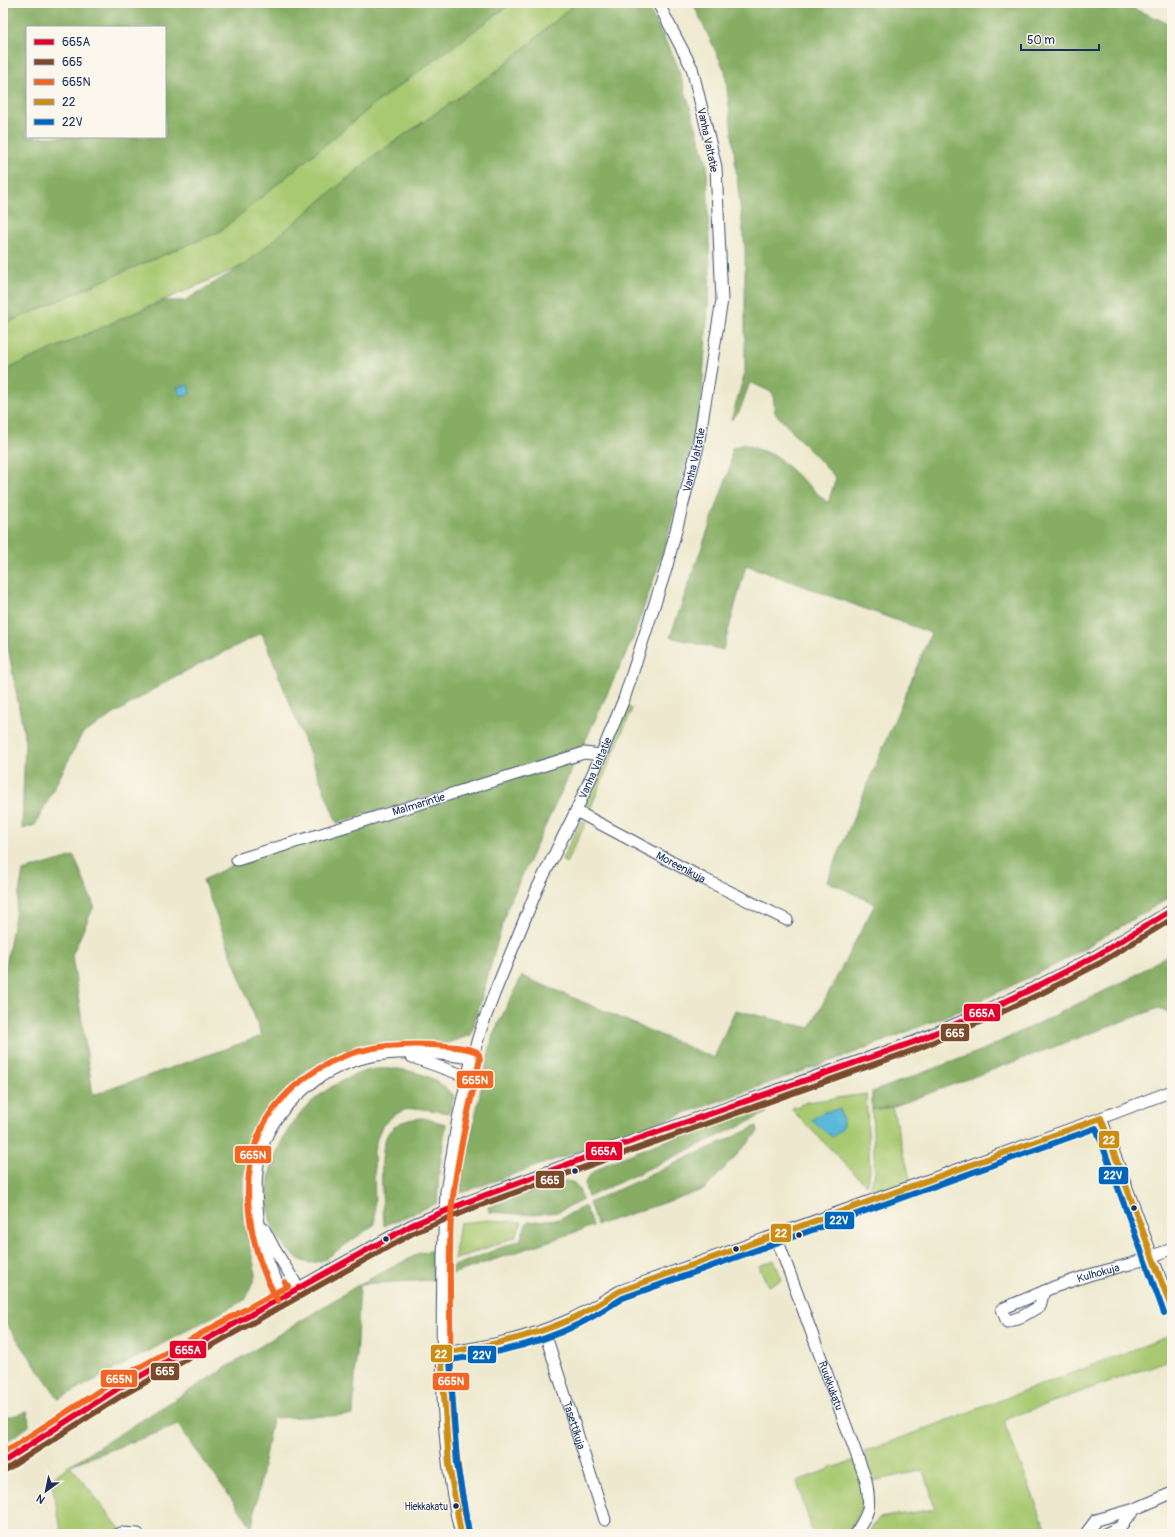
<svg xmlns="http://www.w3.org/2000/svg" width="1175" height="1537" font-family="Pangolin,sans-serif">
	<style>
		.green { fill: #a9c971; stroke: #627c68 }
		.forest { fill: #86ad63; stroke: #506e60; fill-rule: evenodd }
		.water { fill: #5ab8d8; stroke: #3a749b }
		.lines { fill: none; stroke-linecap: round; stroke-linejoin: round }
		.minor-casing { stroke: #3b4b6f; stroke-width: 13 }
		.minor { stroke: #fff; stroke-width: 11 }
		.minor-bridge-casing { stroke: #3b4b6f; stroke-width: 13; stroke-linecap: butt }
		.minor-bridge { stroke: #fff; stroke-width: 11 }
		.bus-1-casing { stroke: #fbf7ec; stroke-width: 9 }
		.bus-2-casing { stroke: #fbf7ec; stroke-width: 9 }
		.bus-3-casing { stroke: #fbf7ec; stroke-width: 9 }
		.bus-4-casing { stroke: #fbf7ec; stroke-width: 9 }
		.bus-5-casing { stroke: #fbf7ec; stroke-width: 9 }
		.bus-1 { stroke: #e4002b; stroke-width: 6 }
		.bus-2 { stroke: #7a4b2a; stroke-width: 6 }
		.bus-3 { stroke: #f26522; stroke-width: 6 }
		.bus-4 { stroke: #cb8e13; stroke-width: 6 }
		.bus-5 { stroke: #0065bd; stroke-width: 6 }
		.bus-dot { fill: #1b2f5e; stroke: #fbf7ec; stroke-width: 1.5 }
		.labels { text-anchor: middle; stroke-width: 3; stroke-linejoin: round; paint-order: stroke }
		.bus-label { font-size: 10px; fill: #1b2f5e; stroke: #fbf7ec; text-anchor: end }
		.street-label { font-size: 11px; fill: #1b2f5e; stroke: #fbf7ec }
		.line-badge { stroke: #fbf7ec; stroke-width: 1.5 }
		.badge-label { font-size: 11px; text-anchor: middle; font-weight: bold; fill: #fff }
	</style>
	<rect width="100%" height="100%" fill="#fbf7ec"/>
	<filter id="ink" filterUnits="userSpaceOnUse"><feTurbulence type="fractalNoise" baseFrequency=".025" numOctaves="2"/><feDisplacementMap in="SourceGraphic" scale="8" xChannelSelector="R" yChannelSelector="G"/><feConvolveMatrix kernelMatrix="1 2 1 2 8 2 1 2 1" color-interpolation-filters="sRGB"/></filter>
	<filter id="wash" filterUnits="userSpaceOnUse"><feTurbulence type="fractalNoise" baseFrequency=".012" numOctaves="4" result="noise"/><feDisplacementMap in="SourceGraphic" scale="16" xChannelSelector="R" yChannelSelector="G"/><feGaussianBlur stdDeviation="0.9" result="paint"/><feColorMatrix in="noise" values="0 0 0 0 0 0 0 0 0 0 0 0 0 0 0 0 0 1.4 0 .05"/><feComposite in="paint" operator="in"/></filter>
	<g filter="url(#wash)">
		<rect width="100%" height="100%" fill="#eee9ce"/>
		<g class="green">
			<path d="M 512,3 L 576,3 L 501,68 L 374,156 L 244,265 L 16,365 L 3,373 L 3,325 L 125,271 L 219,232 L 377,102 Z"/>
			<path d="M 628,707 L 632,709 L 589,812 L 586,810 L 586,804 L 625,710 Z"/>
			<path d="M 581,821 L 586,823 L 566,863 L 563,861 L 562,859 Z"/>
			<path d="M 866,1094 L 870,1171 L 866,1185 L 791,1109 L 807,1102 Z"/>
			<path d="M 892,1107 L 911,1182 L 876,1195 L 870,1189 L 875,1172 L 872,1110 Z"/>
			<path d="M 488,1220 L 522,1222 L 515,1237 L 454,1260 L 460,1223 Z"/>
			<path d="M 774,1260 L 782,1280 L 768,1286 L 759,1266 Z"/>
			<path d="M 1172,1335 L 1172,1359 L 1003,1420 L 1048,1534 L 868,1534 L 879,1518 L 935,1509 L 924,1470 L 872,1481 L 864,1452 Z"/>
			<path d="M 854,1460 L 863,1482 L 864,1500 L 849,1534 L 813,1534 L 797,1481 Z"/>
			<path d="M 70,1465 L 124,1534 L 62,1534 L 51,1479 Z"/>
		</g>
		<g class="forest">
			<path d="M 3,3 L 512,3 L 377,102 L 219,232 L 125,271 L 3,325 ZM 27,27 L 165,27 L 165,137 L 27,137 Z"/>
			<path d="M 576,3 L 646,3 L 677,64 L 707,164 L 710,277 L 701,406 L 666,544 L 633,638 L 581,750 L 337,823 L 262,633 L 170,679 L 82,734 L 35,825 L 22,829 L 25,740 L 3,620 L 3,373 L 16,365 L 162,301 L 184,301 L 244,265 L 374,156 L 501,68 Z"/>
			<path d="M 693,3 L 1120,3 L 1172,25 L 1172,896 L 1061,962 L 961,1010 L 856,1052 L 461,1193 L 461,1183 L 493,1034 L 522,976 L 714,1058 L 735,1010 L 810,1028 L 875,904 L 827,881 L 931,633 L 746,565 L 723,650 L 670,637 L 730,468 L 732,448 L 744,444 L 776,456 L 828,503 L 836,478 L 775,413 L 773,393 L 750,382 L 739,412 L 731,420 L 745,373 L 745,249 L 725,71 Z"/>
			<path d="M 576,760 L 507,908 L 471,1035 L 441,1045 L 383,1042 L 340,1052 L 308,1069 L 281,1095 L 252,1138 L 243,1178 L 243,1217 L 256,1274 L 246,1299 L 59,1399 L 3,1319 L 3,982 L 23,871 L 74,856 L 94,906 L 72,955 L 93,1095 L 262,1036 L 203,880 L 237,863 Z"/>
			<path d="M 1172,952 L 1172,1014 L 1159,1008 L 892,1107 L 872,1110 L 872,1092 L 983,1050 L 1129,979 Z"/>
			<path d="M 399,1069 C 425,1074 435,1077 454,1096 L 449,1113 L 417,1108 L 404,1110 L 393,1116 L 383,1125 L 378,1135 L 374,1150 L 375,1224 L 324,1260 C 308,1266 301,1262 289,1251 C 252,1215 268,1153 297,1118 C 308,1103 327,1088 344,1080 C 352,1076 361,1072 369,1070 C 378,1068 390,1069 399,1069 Z"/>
			<path d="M 758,1105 L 765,1109 L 767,1113 L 588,1197 C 587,1194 585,1188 585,1185 C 585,1174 605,1165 613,1161 Z"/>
			<path d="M 423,1118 L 446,1124 L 439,1172 L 437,1203 L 384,1226 C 383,1204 377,1148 389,1132 C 398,1121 410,1119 423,1118 Z"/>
			<path d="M 757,1126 L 758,1132 L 705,1189 L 597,1225 L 589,1203 Z"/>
			<path d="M 564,1181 C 578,1181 578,1188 583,1200 L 557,1212 L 533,1215 L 489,1212 L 488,1207 Z"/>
			<path d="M 585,1206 L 593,1226 L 452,1274 L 452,1267 L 520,1240 L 527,1222 L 559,1219 Z"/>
			<path d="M 435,1250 L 433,1280 L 360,1284 L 353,1415 L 272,1418 L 252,1527 L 178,1425 L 70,1465 L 360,1284 L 420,1253 Z"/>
			<path d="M 28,1412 L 29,1426 L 3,1444 L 3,1418 Z"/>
		</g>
		<g class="water">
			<path d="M 188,385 L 190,394 L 181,397 L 177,387 Z"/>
			<path d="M 840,1109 C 844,1124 846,1128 832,1137 L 811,1120 L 824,1112 Z"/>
		</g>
	</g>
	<g filter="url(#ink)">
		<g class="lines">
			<g class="minor-casing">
				<g id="minor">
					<path id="s1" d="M 576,811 L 704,879 L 787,920"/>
					<path id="s2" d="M 237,860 L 584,753 L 601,755"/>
					<path d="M 412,1057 L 468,1077"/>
					<path d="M 1101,1118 L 1172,1310"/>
					<path id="s3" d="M 446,1192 L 458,1119 L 472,1058 L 481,1029 L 494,994 L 538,887 L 576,811 L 601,755 L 624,699 L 666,569 L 698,446 L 722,300 L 716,167 L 692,68 L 658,3"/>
					<path d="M 264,1229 L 275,1250 L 299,1289"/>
					<path id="s4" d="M 777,1235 L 780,1247 L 866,1480 C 871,1507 870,1512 855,1534"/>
					<path d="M 443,1255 C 442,1348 438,1443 461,1534"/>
					<path id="s5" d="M 1044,1291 L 1040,1306 L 1023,1316 L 1007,1322 L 1002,1309 L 1054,1287 L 1089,1275 L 1130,1264 L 1172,1249"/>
					<path d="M 285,1297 C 269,1270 263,1249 258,1217 C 251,1165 261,1125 303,1090 C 321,1074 343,1063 367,1057 C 400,1049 439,1053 472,1058"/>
					<path id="s6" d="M 544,1330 L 605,1520"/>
					<path d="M 441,1353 C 483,1348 531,1337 569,1320 C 587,1312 604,1300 620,1291 L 1101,1118 L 1172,1091"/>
					<path d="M 3,1462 L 117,1389 L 412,1225 L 467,1202 L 590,1156 L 914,1042 L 986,1011 L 1036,987 L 1096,956 L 1172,910"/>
					<path d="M 118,1534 L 121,1533 L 138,1534"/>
					<path d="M 1091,1534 L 1087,1532 L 1096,1520 L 1135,1509 L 1172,1493"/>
					<path d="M 1105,1534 L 1120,1527 L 1135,1509"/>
				</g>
			</g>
			<use href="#minor" class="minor"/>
			<g class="minor-bridge-casing">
				<path id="minor-bridge" d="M 443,1255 L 446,1192"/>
			</g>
			<use href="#minor-bridge" class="minor-bridge"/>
			<g class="bus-1-casing">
				<path id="bus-1" d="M 3,1462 L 117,1389 L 412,1225 L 467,1202 L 590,1156 L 914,1042 L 986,1011 L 1036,987 L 1096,956 L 1172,910"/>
			</g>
			<g class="bus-2-casing">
				<path id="bus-2" d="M 7,1469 L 121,1396 L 415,1232 L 470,1209 L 593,1164 L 917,1049 L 989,1018 L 1040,994 L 1100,963 L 1172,919"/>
			</g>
			<g class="bus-3-casing">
				<g id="bus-3">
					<path d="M 278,1301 C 250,1251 236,1184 261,1130 C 268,1113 281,1099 294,1087 C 324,1060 362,1046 402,1045 C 418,1044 463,1045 477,1052 L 479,1055 L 480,1059 C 469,1107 458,1155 452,1204 C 449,1235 450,1267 450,1298 C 450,1377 452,1455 469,1532"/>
					<path d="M 3,1453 L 113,1382 L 288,1286 L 285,1282"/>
				</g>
			</g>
			<g class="bus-4-casing">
				<path id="bus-4" d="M 461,1534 L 449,1465 L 441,1353 C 485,1347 529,1338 569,1320 C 587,1312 603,1301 620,1291 L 1101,1118 L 1172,1310"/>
			</g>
			<g class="bus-5-casing">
				<path id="bus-5" d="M 469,1533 L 457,1464 L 450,1360 C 493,1354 539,1344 579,1324 C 594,1317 608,1307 623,1298 L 1096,1128 L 1164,1313"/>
			</g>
			<use href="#bus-1" class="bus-1"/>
			<use href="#bus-2" class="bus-2"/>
			<use href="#bus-3" class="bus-3"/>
			<use href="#bus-4" class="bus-4"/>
			<use href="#bus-5" class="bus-5"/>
		</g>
	</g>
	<g class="bus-dot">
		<circle cx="575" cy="1171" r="3.5"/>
		<circle cx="1134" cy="1208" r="3.5"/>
		<circle cx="799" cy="1235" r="3.5"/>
		<circle cx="386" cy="1239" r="3.5"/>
		<circle cx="736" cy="1249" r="3.5"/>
		<circle cx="456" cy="1506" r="3.5"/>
	</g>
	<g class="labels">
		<g class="bus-label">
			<text x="448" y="1510">Hiekkakatu</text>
		</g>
		<g class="street-label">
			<text transform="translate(708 140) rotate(78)" y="4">Vanha Valtatie</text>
			<text dy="4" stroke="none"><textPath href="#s3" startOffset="776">Vanha Valtatie</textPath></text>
			<text dy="4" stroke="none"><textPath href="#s3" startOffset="452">Vanha Valtatie</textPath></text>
			<text dy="4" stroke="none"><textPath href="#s2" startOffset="190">Malmarintie</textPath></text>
			<text dy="4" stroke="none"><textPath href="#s1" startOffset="119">Moreenikuja</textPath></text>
			<text dy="4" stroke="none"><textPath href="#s5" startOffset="169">Kulhokuja</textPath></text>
			<text dy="4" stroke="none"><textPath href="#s4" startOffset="160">Ruukkukatu</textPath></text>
			<text dy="4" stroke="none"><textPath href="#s6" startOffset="100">Tasettikuja</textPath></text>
		</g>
	</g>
	<g class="line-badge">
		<rect x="963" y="1003" width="38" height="19" rx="4" fill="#e4002b"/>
		<rect x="940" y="1023" width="30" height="19" rx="4" fill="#7a4b2a"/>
		<rect x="456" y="1070" width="38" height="19" rx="4" fill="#f26522"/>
		<rect x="1098" y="1130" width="22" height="19" rx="4" fill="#cb8e13"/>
		<rect x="585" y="1141" width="38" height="20" rx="4" fill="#e4002b"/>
		<rect x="234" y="1145" width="38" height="19" rx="4" fill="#f26522"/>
		<rect x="1098" y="1166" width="31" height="19" rx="4" fill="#0065bd"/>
		<rect x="535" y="1170" width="30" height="19" rx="4" fill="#7a4b2a"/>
		<rect x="824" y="1211" width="31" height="19" rx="4" fill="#0065bd"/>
		<rect x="770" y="1223" width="22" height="20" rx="4" fill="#cb8e13"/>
		<rect x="169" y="1340" width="38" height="19" rx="4" fill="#e4002b"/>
		<rect x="430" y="1344" width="23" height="19" rx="4" fill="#cb8e13"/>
		<rect x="467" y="1345" width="30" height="19" rx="4" fill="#0065bd"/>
		<rect x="150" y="1362" width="30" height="19" rx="4" fill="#7a4b2a"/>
		<rect x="100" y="1369" width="38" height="19" rx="4" fill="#f26522"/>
		<rect x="432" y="1372" width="38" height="19" rx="4" fill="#f26522"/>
	</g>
	<g class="badge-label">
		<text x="982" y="1017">665A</text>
		<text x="955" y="1037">665</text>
		<text x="475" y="1084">665N</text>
		<text x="1109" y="1144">22</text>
		<text x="604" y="1155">665A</text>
		<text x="253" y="1159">665N</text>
		<text x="1113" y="1179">22V</text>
		<text x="550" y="1184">665</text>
		<text x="839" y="1224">22V</text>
		<text x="781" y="1237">22</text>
		<text x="188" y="1354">665A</text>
		<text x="441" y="1358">22</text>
		<text x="482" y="1359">22V</text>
		<text x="165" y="1375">665</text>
		<text x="119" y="1383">665N</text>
		<text x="451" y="1385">665N</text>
	</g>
	<rect width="1175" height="1537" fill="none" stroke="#fbf7ec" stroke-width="16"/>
	<rect x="26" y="26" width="140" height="112" fill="#fbf7ec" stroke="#a1a7b3"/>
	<rect x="34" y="39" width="20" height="6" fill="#e4002b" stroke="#a1a7b3"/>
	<text x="62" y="46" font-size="12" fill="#1b2f5e">665A</text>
	<rect x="34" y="59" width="20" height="6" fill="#7a4b2a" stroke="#a1a7b3"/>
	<text x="62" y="66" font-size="12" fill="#1b2f5e">665</text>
	<rect x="34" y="79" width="20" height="6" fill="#f26522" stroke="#a1a7b3"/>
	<text x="62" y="86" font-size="12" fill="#1b2f5e">665N</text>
	<rect x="34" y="99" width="20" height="6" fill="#cb8e13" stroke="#a1a7b3"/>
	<text x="62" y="106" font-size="12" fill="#1b2f5e">22</text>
	<rect x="34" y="119" width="20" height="6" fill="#0065bd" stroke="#a1a7b3"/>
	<text x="62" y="126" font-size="12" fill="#1b2f5e">22V</text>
	<g transform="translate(46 1491) rotate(213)" stroke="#fbf7ec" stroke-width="3" paint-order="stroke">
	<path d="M0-3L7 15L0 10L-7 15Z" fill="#1b2f5e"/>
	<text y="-6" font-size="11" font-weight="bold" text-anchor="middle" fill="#1b2f5e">N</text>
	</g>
	<path d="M1021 44v6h78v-6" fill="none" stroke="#1b2f5e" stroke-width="2"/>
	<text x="1027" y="44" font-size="12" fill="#1b2f5e" stroke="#fbf7ec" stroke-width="3" paint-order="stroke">50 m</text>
</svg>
